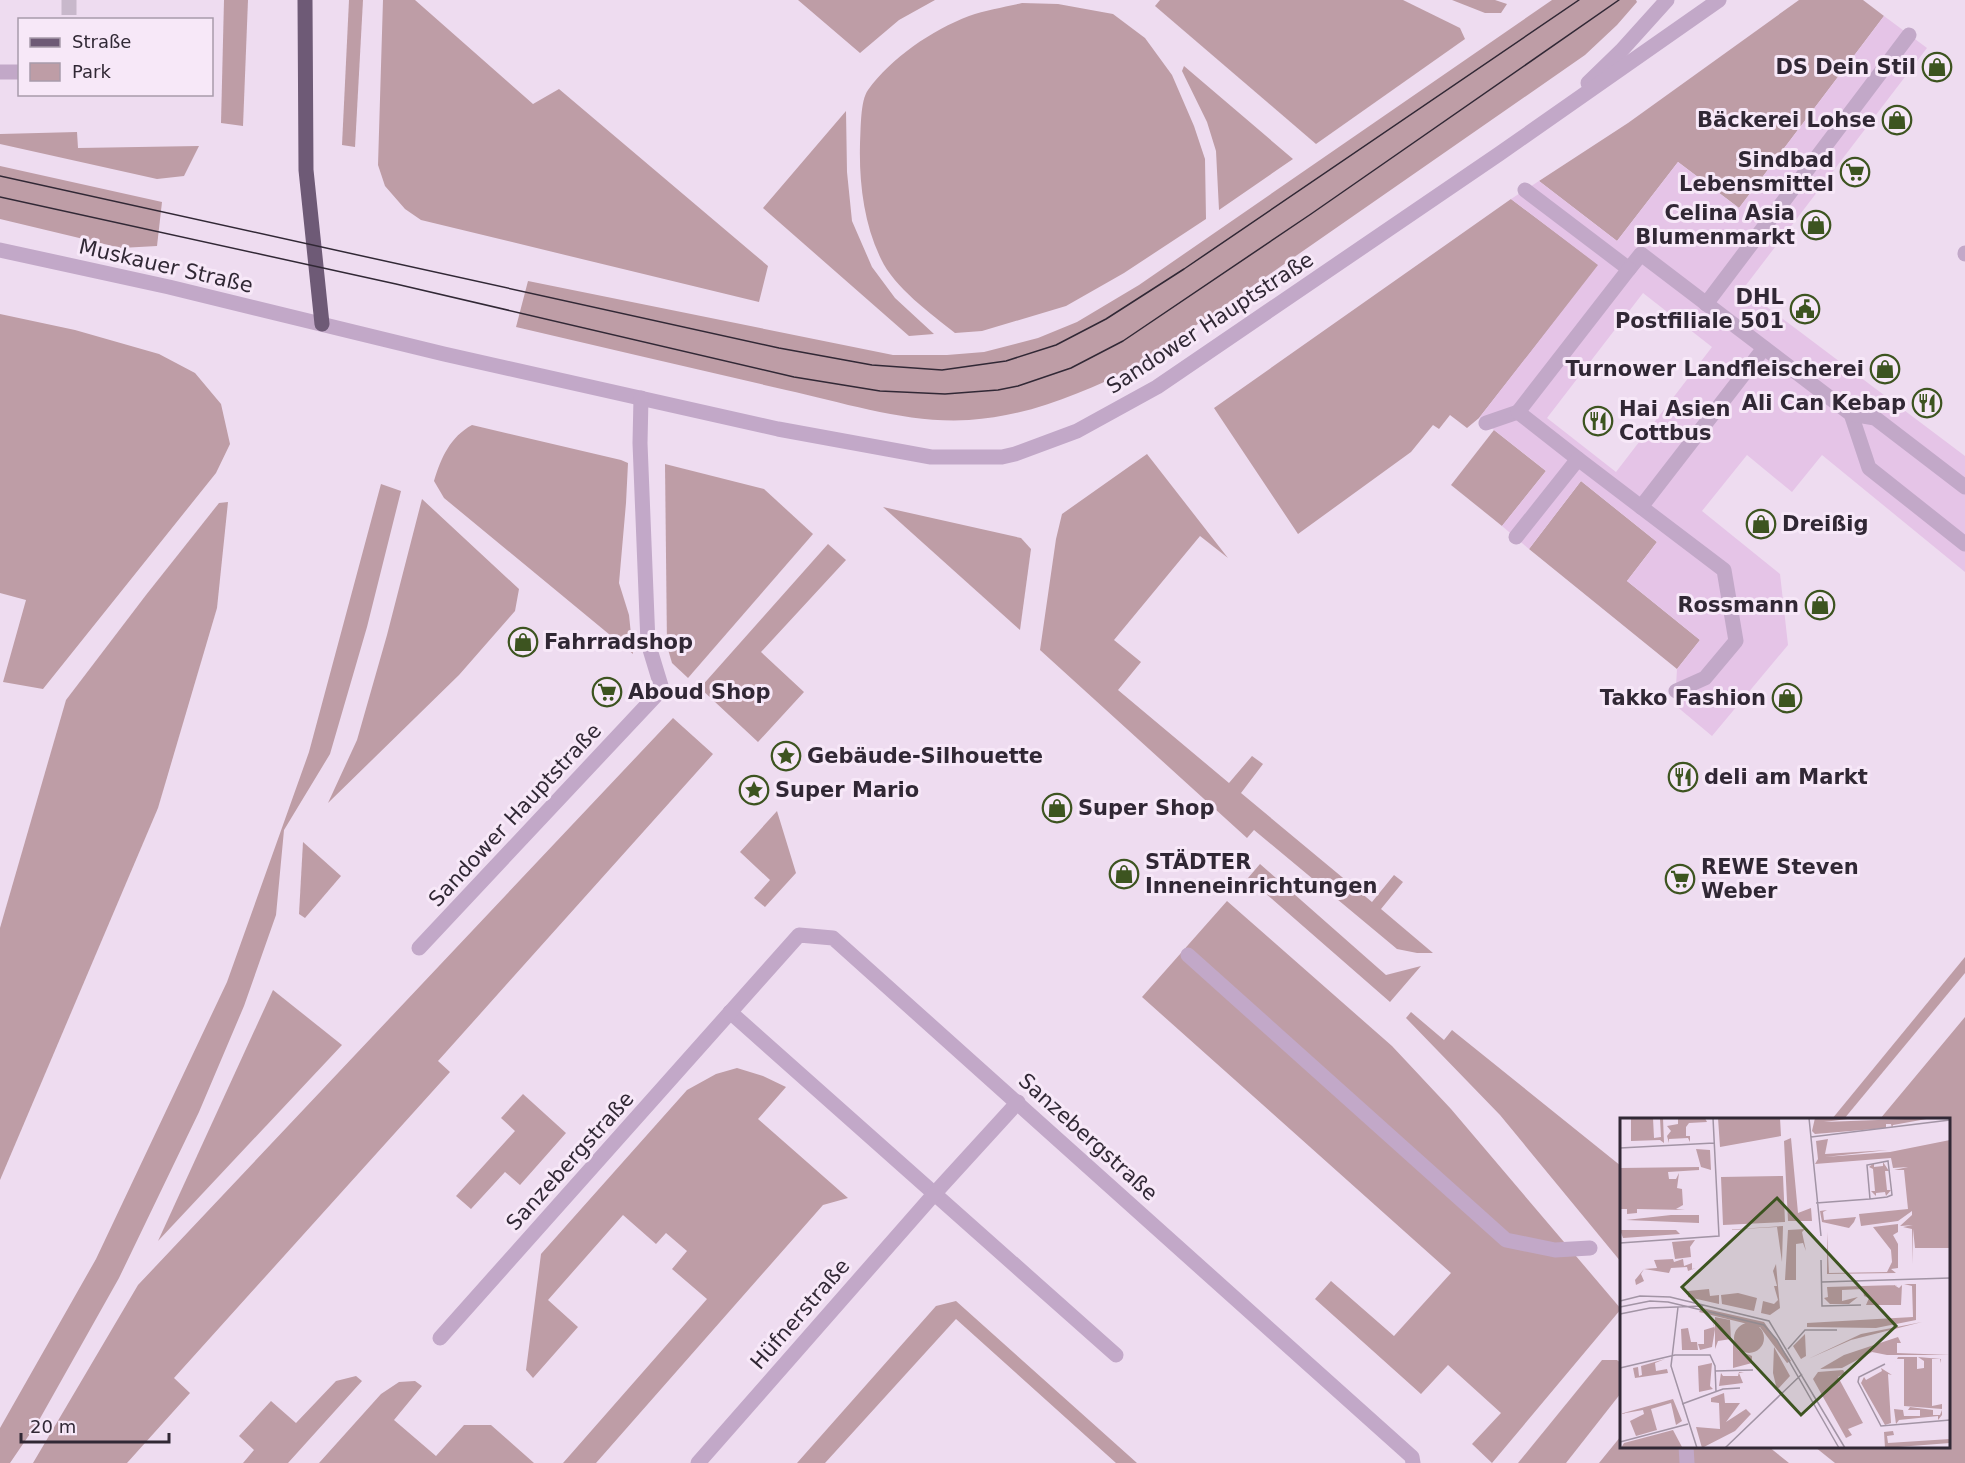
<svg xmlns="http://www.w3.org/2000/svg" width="1965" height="1463" font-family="'DejaVu Sans',sans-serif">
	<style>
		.green { fill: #be9da6 }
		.plaza { fill: #e5c4e7; fill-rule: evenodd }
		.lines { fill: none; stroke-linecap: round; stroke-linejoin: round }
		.minor-tunnel { stroke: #c8b8cb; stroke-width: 15; stroke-dasharray: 15 8; stroke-linecap: butt }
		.minor { stroke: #c2a8c8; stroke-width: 15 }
		.major { stroke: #6e5a76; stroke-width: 15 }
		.tram { stroke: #312835; stroke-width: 1.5 }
		.labels { text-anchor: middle; stroke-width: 6; stroke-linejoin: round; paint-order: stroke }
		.poi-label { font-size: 21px; font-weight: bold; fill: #312835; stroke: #f7e8f8; text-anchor: start }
		.street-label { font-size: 21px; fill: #312835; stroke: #f7e8f8 }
		.inset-road { fill: none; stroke: #a294a5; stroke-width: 1.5 }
		.view { fill: #3d5420; fill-opacity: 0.15; stroke: #3d5420; stroke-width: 3 }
		.inset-edge { fill: none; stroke: #312835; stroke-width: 3 }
	</style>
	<rect width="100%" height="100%" fill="#eedcf0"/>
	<g class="green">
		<path d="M 224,0 L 248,0 L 243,126 L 221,123 Z"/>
		<path d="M 349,0 L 363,0 L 355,147 L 342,145 Z"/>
		<path d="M 383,0 L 415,0 L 533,104 L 559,89 L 768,266 L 759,302 L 421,220 L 405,209 L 385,186 L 378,165 Z"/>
		<path d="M 798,0 L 935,0 L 899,20 L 860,53 Z"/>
		<path d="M 1160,0 L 1403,0 L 1460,28 L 1465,39 L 1316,144 L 1155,6 Z"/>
		<path d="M 1452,0 L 1495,0 L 1507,4 L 1501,13 L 1485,13 Z"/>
		<path d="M 1552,0 L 1636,0 L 1637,2 L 1617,25 L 1585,55 L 1136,367 C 1082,393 1030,416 969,420 C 909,424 845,403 786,390 C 696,369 606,348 516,327 L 528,281 L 893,355 L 947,355 L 984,352 L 1038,338 L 1077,322 L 1139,285 Z"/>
		<path d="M 1799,0 L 1863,0 L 1884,16 L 1739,208 L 1678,162 L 1617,241 L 1539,181 L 1628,123 Z"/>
		<path d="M 1022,3 L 1058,4 L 1113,14 L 1145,38 L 1172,75 L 1194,126 L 1205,159 L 1206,219 L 1124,273 L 1066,306 L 982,331 L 955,333 C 931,314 894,287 881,259 C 864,224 859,183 860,144 C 861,130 860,101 868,90 C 891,58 932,30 969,16 C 986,10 1005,7 1022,3 Z"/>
		<path d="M 1184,66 L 1293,159 L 1219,210 L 1216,151 L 1207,122 L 1182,71 Z"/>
		<path d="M 846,111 L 847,172 L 852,221 L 872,267 L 895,298 L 934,334 L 909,336 L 763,208 Z"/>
		<path d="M 77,132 L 78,148 L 199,146 L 184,176 L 157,179 L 0,144 L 0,134 Z"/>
		<path d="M 0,166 L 162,202 L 157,246 L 121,248 L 0,219 Z"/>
		<path d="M 1511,199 L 1599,265 L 1479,418 L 1467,428 L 1450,415 L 1439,429 L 1433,425 L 1411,452 L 1298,534 L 1214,408 Z"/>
		<path d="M 0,314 L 75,330 L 159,354 L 195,373 L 221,404 L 230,444 L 216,473 L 43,689 L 3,682 L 26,600 L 0,593 Z"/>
		<path d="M 472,425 L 621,460 L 628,463 L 626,503 L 619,583 L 629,615 L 633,654 L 444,498 L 434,481 C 441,458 450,437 472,425 Z"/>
		<path d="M 1494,430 L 1546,471 L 1502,526 L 1451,485 Z"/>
		<path d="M 1147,454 L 1228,558 L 1200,536 L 1114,640 L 1141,662 L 1118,690 L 1229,783 L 1252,756 L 1263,764 L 1241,793 L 1372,902 L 1394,875 L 1403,882 L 1381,909 L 1433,953 L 1417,953 L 1397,949 L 1254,830 L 1247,838 L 1040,650 L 1056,539 L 1062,514 Z"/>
		<path d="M 665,464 L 764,489 L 813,534 L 688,678 L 672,663 L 667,646 Z"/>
		<path d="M 1581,481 L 1657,542 L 1627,581 L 1700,640 L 1677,669 L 1529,549 Z"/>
		<path d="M 381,484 L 401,491 L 367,627 L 330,754 L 284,830 L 276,915 L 244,1006 L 199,1112 L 119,1278 L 38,1422 L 10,1463 L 0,1463 L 0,1428 L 96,1259 L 227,982 L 309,752 Z"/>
		<path d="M 422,499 L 519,589 L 515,611 L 459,675 L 328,803 L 357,740 L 387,635 Z"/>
		<path d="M 228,502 L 217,608 L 158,808 L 0,1180 L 0,928 L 66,700 L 146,595 L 219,503 Z"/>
		<path d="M 883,507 L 1021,538 L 1031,549 L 1020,630 Z"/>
		<path d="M 828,544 L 846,560 L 761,652 L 804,692 L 758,742 L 700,688 Z"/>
		<path d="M 673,718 L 713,754 L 438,1061 L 450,1072 L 174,1378 L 190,1393 L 127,1463 L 33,1463 L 138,1285 Z"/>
		<path d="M 777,811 L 796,873 L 765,907 L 754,898 L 770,880 L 740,852 Z"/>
		<path d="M 303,842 L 341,876 L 305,918 L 299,914 Z"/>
		<path d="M 1260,864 L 1386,975 L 1421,966 L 1390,1002 L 1248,878 Z"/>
		<path d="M 1227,901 L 1392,1046 L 1451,1109 L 1621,1309 L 1492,1463 L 1472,1444 L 1501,1413 L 1448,1365 L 1421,1394 L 1315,1299 L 1331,1281 L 1394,1336 L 1451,1273 L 1142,997 Z"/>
		<path d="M 1965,957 L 1965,973 L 1844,1119 L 1832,1119 Z"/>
		<path d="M 273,990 L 342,1045 L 158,1241 Z"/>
		<path d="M 1411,1012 L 1444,1040 L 1452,1030 L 1621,1166 L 1621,1262 L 1500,1115 L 1406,1018 Z"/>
		<path d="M 1965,1017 L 1965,1463 L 1835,1463 L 1815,1447 L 1948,1446 L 1948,1120 L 1880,1119 Z"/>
		<path d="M 737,1068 L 763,1076 L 786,1087 L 758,1119 L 848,1198 L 823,1205 L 596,1463 L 563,1463 L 707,1299 L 672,1269 L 687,1251 L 666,1233 L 656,1244 L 623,1215 L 548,1300 L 578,1327 L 533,1378 L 526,1370 L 541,1254 L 687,1090 L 716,1074 Z"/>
		<path d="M 523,1094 L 566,1133 L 520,1185 L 505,1172 L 471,1209 L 456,1196 L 515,1131 L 501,1118 Z"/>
		<path d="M 956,1301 L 1137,1463 L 1116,1463 L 956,1319 L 825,1463 L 797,1463 L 936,1306 Z"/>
		<path d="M 1602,1360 L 1617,1360 L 1621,1363 L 1621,1393 L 1566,1463 L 1518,1463 Z"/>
		<path d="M 356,1376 L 362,1381 L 288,1463 L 243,1463 L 254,1450 L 239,1436 L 271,1401 L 296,1423 L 336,1381 Z"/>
		<path d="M 415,1381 L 422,1386 L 394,1420 L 436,1456 L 464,1425 L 491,1425 L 534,1463 L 319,1463 L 381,1394 L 399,1382 Z"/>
		<path d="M 1621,1436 L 1622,1446 L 1769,1447 L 1789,1463 L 1599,1463 Z"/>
	</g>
	<path class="plaza" d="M 1884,16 L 1927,48 L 1743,289 L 1965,456 L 1965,572 L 1822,455 L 1792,492 L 1747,455 L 1702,511 L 1780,574 L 1788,645 L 1712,736 L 1675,705 L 1677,669 L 1700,640 L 1627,581 L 1657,542 L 1581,481 L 1529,549 L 1502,526 L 1546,471 L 1479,418 L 1598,265 L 1511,199 L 1539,181 L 1617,241 L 1678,162 L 1739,208 ZM 1643,293 L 1712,347 L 1616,472 L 1547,418 Z"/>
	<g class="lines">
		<path class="minor-tunnel" d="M 69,0 L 69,20"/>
		<g class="minor">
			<path d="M 0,72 L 20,72"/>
			<path d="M 1588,83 L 1621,51 L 1667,0"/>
			<path d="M 1525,190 L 1629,269 L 1641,254 L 1851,414 L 1869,468 L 1965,544"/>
			<path d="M 0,250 L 169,287 L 444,354 L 778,429 L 931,457 L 1002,457 L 1015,454 L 1077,431 L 1157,387 L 1499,154 L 1719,0"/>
			<path d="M 1965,253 L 1965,254"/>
			<path d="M 1706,304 L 1909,35"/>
			<path d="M 1851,414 L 1875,418 L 1965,487"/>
			<path d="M 1486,423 L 1518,412"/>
			<path d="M 1578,459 L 1518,412 L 1629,269"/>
			<path d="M 1641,507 L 1724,570 L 1736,641 L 1705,678 L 1676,691"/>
			<path d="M 1516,537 L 1578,459 L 1641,507 L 1764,348"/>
			<path d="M 419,948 L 662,689 L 648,643 L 640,443 L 641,398"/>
			<path d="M 1188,955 L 1506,1240 L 1555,1250 L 1590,1248"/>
			<path d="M 730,1012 L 1116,1355"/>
			<path d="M 440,1338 L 799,935 L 833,938 L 1412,1457 L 1413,1463"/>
			<path d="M 1686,1446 L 1687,1463"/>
			<path d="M 698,1463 L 935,1193 L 1018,1102"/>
		</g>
		<path class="major" d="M 305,0 L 306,170 L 322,324"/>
		<g class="tram">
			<path d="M 0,176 L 779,348 L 872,365 L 942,370 L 1006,361 L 1056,345 L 1106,319 L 1184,269 L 1579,0"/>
			<path d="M 0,197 L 396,284 L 794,377 L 880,391 L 945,394 L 998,390 L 1018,386 L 1071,368 L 1123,341 L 1311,214 L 1619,0"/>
		</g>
	</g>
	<defs>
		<g id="shop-ring" transform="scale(1.5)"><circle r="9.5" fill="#f7e8f8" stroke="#3d5420" stroke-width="1.5"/><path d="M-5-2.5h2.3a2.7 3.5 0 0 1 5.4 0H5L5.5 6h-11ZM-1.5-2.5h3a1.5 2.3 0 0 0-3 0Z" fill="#3d5420"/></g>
		<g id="supermarket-ring" transform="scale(1.5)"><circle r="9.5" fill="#f7e8f8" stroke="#3d5420" stroke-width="1.5"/><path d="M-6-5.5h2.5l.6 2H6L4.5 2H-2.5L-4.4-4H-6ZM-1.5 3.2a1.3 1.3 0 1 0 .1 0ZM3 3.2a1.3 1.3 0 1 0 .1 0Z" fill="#3d5420"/></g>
		<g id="civic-ring" transform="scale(1.5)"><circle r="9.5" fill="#f7e8f8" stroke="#3d5420" stroke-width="1.5"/><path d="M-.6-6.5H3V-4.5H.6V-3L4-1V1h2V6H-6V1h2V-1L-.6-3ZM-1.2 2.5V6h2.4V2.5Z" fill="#3d5420"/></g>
		<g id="restaurant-ring" transform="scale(1.5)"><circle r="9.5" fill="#f7e8f8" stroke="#3d5420" stroke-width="1.5"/><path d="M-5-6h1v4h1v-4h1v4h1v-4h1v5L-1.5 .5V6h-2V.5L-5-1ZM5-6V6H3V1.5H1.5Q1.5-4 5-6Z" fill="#3d5420"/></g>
		<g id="sight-ring" transform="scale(1.5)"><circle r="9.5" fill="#f7e8f8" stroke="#3d5420" stroke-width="1.5"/><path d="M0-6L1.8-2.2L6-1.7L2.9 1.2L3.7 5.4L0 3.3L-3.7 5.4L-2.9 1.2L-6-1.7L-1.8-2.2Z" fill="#3d5420"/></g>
	</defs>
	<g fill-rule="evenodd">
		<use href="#shop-ring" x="1937" y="67"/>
		<use href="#shop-ring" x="1897" y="120"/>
		<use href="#supermarket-ring" x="1855" y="172"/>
		<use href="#shop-ring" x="1816" y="225"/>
		<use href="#civic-ring" x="1805" y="309"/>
		<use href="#shop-ring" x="1885" y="369"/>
		<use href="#restaurant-ring" x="1927" y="403"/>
		<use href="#restaurant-ring" x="1598" y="421"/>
		<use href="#shop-ring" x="1761" y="524"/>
		<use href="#shop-ring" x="1820" y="605"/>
		<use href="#shop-ring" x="523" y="642"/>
		<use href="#supermarket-ring" x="607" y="692"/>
		<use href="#shop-ring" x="1787" y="698"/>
		<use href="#sight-ring" x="786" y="756"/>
		<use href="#restaurant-ring" x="1683" y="777"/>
		<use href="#sight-ring" x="754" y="790"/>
		<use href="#shop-ring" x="1057" y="808"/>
		<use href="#shop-ring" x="1124" y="874"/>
		<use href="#supermarket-ring" x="1680" y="879"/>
	</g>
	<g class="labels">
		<g class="poi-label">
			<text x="1916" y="74" text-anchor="end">DS Dein Stil</text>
			<text x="1876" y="127" text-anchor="end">Bäckerei Lohse</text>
			<text x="1834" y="167" text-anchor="end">Sindbad<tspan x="1834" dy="24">Lebensmittel</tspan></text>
			<text x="1795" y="220" text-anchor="end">Celina Asia<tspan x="1795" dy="24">Blumenmarkt</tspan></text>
			<text x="1784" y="304" text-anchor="end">DHL<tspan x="1784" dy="24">Postfiliale 501</tspan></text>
			<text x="1864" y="376" text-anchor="end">Turnower Landfleischerei</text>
			<text x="1906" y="410" text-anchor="end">Ali Can Kebap</text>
			<text x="1619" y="416">Hai Asien<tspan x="1619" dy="24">Cottbus</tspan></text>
			<text x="1782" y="531">Dreißig</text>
			<text x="1799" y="612" text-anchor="end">Rossmann</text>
			<text x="544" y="649">Fahrradshop</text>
			<text x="628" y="699">Aboud Shop</text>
			<text x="1766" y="705" text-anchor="end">Takko Fashion</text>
			<text x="807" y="763">Gebäude-Silhouette</text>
			<text x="1704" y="784">deli am Markt</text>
			<text x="775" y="797">Super Mario</text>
			<text x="1078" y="815">Super Shop</text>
			<text x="1145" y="869">STÄDTER<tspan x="1145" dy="24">Inneneinrichtungen</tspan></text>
			<text x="1701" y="874">REWE Steven<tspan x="1701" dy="24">Weber</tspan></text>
		</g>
		<g class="street-label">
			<text transform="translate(166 266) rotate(13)" y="7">Muskauer Straße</text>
			<text transform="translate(1210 323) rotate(-33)" y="7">Sandower Hauptstraße</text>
			<text transform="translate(515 815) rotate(-47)" y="7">Sandower Hauptstraße</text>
			<text transform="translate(1088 1137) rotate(42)" y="7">Sanzebergstraße</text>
			<text transform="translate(570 1161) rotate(-48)" y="7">Sanzebergstraße</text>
			<text transform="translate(800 1314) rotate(-49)" y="7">Hüfnerstraße</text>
		</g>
	</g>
	<g transform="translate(1620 1118)">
		<rect width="330" height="330" fill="#eedcf0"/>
		<path d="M 11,0 L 33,0 L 34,20 L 41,19 L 40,0 L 43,0 L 44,25 L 40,22 L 11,23 L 11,27 ZM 58,0 L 85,0 L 87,4 L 69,5 L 66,9 L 66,18 L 70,18 L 70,24 L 68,20 L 49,21 L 49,25 L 47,18 L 51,13 L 47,8 L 58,6 ZM 98,0 L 160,0 L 161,18 L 100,29 ZM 195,0 L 235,0 L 204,4 L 312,0 L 273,7 L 272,10 L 271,6 L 266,6 L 266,10 L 195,16 L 192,13 ZM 171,20 L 178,95 L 191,90 L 192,103 L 168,103 L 164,23 ZM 208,21 L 205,36 L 268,32 L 205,39 L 270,34 L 330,22 L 330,130 L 295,130 L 293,111 L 293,146 L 292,111 L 283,109 L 293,107 L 280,108 L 292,97 L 292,93 L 278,103 L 241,108 L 239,96 L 288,91 L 284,52 L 274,52 L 288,49 L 273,50 L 271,40 L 195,46 L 198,41 L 196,23 ZM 76,31 L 90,32 L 91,52 L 81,49 ZM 263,44 L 269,53 L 265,53 L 267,72 L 271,72 L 266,78 L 265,74 L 256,75 L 256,78 L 251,73 L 255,73 L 253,51 L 249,49 L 254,45 L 254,49 L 263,48 ZM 79,49 L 79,52 L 48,54 L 49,61 L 56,61 L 59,55 L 57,70 L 62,71 L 63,87 L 56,91 L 65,92 L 17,91 L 17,95 L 7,96 L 7,91 L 0,91 L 0,50 ZM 163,58 L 165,104 L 103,107 L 101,59 ZM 207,92 L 203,94 L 204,102 L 236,99 L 234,104 L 229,110 L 202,104 L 200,93 ZM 51,97 L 79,97 L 79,105 L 6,102 ZM 278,106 L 278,114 L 273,117 L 278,126 L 278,150 L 271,151 L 276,155 L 207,156 L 207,114 L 209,155 L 267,154 L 272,144 L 271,132 L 253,109 ZM 163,108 L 162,144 L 157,109 L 104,112 ZM 185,111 L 182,114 L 186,133 L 183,125 L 176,126 L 176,162 L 165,162 L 168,112 ZM 0,112 L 56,112 L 60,116 L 3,120 ZM 75,122 L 70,129 L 71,139 L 55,141 L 52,124 ZM 53,141 L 54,144 L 63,141 L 64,148 L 72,145 L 72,151 L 76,150 L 68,153 L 67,149 L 51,150 L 49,155 L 24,151 L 21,156 L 24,163 L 16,167 L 15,162 L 24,151 L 37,150 L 34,142 ZM 156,146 L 160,190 L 150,197 L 141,195 L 143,183 L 154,186 L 158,182 L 154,168 L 157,168 L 153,153 ZM 284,166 L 296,166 L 296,202 L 256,210 L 187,209 L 187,205 L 293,199 L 292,168 ZM 274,167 L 279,170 L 282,167 L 281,187 L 246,187 L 249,180 L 244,178 L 243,171 L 222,172 L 222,183 L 238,179 L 229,186 L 210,186 L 204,180 L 208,179 L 207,169 L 278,167 ZM 89,171 L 90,178 L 99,177 L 99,186 L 68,179 L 68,173 ZM 118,175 L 137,180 L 134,193 L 102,186 L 101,177 ZM 82,190 L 144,204 L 171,243 L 167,245 L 140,209 L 79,194 ZM 91,198 L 95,211 L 92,229 L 80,232 L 78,226 L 84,226 L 84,212 L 94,209 ZM 95,199 L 110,202 L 111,221 L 98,223 L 95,231 ZM 302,204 L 231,222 L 188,241 L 241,216 ZM114 220a15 15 0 1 1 30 0a15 15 0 1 1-30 0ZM 68,210 L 71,224 L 77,224 L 78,232 L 62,232 L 61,211 ZM 185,216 L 186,238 L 181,241 L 173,228 ZM 278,219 L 281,225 L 277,225 L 277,235 L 330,237 L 267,237 L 252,234 L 222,250 L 200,251 L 224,237 ZM 113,225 L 119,233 L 132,238 L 132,245 L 113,250 ZM 154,229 L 170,258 L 157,272 L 153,255 ZM 278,239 L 297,239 L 297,251 L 304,250 L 304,243 L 298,239 L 321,241 L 320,245 L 320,241 L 312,241 L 312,288 L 322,286 L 322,291 L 284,288 L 284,241 L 277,241 L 275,245 ZM 45,241 L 35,245 L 36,253 L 47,251 L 48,255 L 15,260 L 13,250 L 18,249 L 19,258 L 22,257 L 21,248 ZM 92,245 L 90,268 L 93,271 L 79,274 L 78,248 ZM 261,250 L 272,257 L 268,256 L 271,305 L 265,307 L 241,265 L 244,259 L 246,262 L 262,253 ZM 223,252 L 225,255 L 218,259 L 243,305 L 228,311 L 232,317 L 226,320 L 193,261 L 198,254 ZM 119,254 L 124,254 L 119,255 L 123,265 L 99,268 L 101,255 L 103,258 L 118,258 ZM 104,275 L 105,285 L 120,285 L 106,304 L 126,291 L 131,296 L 115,313 L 82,330 L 76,309 L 100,311 L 99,285 L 91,284 L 91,280 ZM 53,281 L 62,303 L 56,307 L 51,285 L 31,291 L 37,312 L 16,318 L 10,303 L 24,296 L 23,292 L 0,296 ZM 290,289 L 313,292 L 313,297 L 320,297 L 322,292 L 322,297 L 318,302 L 318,298 L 279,302 L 276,306 L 274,291 L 283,292 L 284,298 L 300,298 L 300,292 L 288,292 ZM 53,312 L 62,329 L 1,330 L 4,325 ZM 273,313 L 274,317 L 267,318 L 268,325 L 330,321 L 330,325 L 265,330 L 264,314 Z" fill="#be9da6"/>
		<path class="inset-road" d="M 189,0 L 201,118M 191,19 L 330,2M 0,30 L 94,25M 196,85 L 236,82 L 250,81 L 267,79 L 272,77 L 268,43 L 247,47 L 250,81M 0,125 L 99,118 L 93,0M 201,142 L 202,188 L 241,187M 202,164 L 330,160M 0,183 L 20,178 L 50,179 L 149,203 L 225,330M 0,189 L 30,183 L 48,184 L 144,207 L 157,222 L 219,330M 58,189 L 51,248 L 77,330M 0,196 L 30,190 L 83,188M 168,231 L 185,212 L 217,212M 265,246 L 239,259 L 238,264 L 261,308 L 330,302M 0,250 L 55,237 L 90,237 L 95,248 L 96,274M 95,253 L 133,252M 62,286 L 103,271 L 120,270M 0,324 L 68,306M 105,330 L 182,256"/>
		<path class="view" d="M 157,80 L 276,208 L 181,297 L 62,169 Z"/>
		<rect width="330" height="330" class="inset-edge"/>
	</g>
	<rect x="18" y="18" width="195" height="78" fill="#f7e8f8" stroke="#a89baa" stroke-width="1.5"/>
	<rect x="30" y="38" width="30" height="9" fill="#6e5a76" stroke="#a89baa" stroke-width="1.5"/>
	<text x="72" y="48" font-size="18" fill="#312835">Straße</text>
	<rect x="30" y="63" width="30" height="18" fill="#be9da6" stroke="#a89baa" stroke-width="1.5"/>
	<text x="72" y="78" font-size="18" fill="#312835">Park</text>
	<path d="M21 1433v9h148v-9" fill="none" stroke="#312835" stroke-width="3"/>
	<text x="30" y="1433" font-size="18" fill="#312835" stroke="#f7e8f8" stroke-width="4.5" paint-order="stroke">20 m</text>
</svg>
